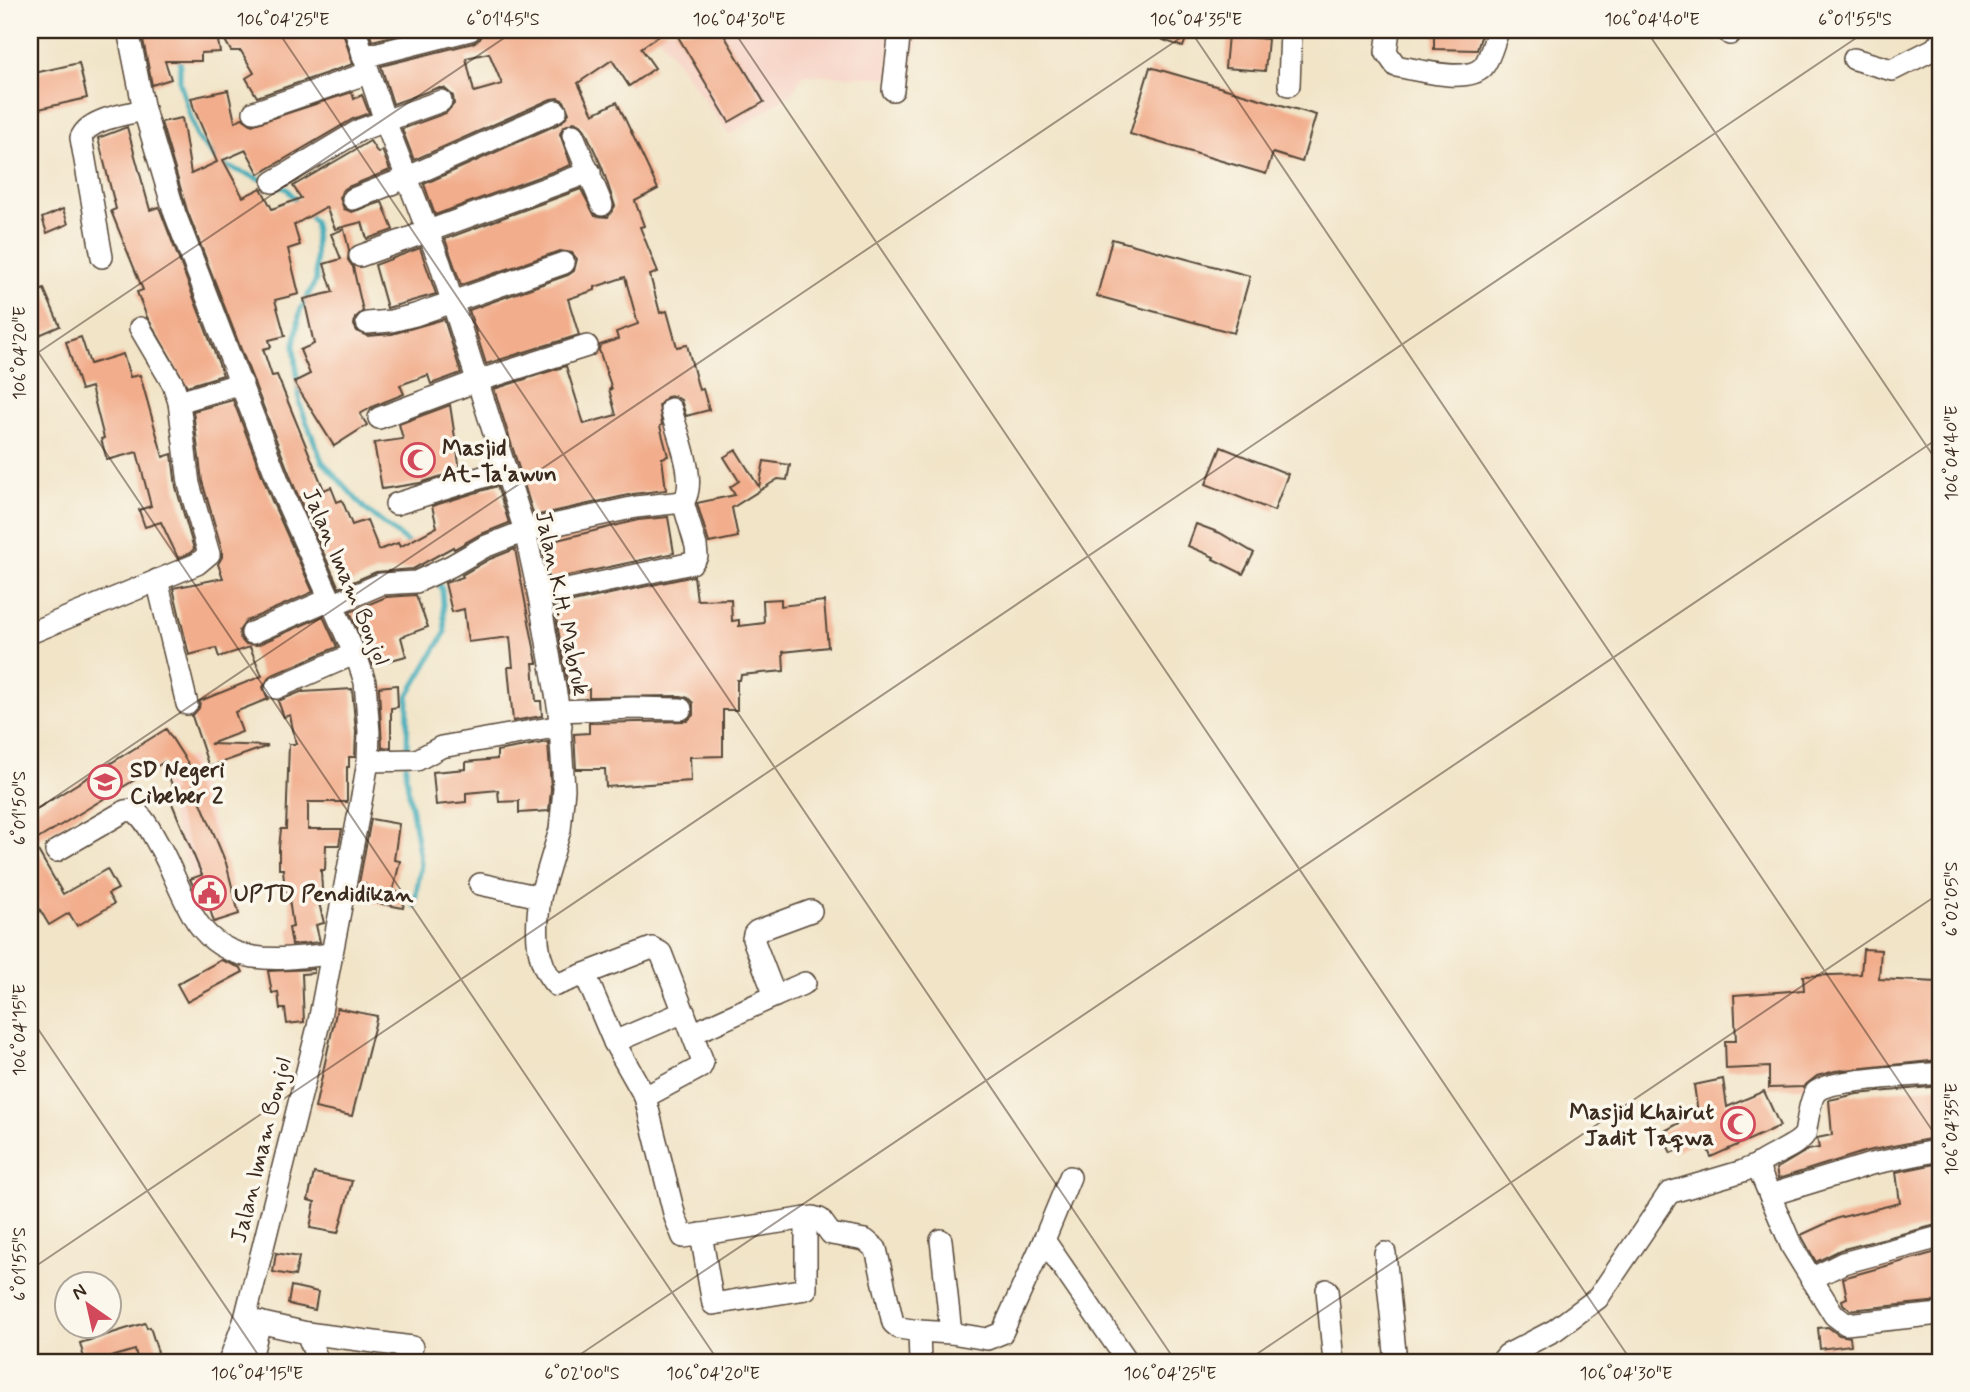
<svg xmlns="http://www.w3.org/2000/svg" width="1970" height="1392" font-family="Mynerve,sans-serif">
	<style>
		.built { fill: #f6d2c4 }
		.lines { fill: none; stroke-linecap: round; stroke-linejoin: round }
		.stream { stroke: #3dacb9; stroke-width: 5 }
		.building { fill: #f2ad8c; fill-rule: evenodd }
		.minor-casing { stroke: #564637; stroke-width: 24 }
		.minor { stroke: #fff; stroke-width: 21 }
		.ticks { fill: none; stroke: #3b2a1e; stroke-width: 2; stroke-opacity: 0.45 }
		.labels { text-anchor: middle; stroke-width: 7; stroke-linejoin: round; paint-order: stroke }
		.poi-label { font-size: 23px; font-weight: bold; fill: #3b2a1e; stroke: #fbf7ec; text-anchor: start }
		.street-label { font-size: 23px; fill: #3b2a1e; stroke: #fbf7ec }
		.neatline { fill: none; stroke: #3b2a1e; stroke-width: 2.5 }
		.ticks-label { font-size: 18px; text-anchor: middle; fill: #3b2a1e }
	</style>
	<rect width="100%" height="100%" fill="#fbf7ec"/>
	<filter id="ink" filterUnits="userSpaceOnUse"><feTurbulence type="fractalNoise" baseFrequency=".0143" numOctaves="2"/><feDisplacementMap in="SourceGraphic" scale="14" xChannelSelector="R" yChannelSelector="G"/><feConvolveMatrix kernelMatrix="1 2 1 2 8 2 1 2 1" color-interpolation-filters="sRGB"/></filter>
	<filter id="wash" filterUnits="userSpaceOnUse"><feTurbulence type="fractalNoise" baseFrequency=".00686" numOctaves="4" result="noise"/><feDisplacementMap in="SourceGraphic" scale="28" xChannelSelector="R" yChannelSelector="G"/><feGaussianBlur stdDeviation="1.57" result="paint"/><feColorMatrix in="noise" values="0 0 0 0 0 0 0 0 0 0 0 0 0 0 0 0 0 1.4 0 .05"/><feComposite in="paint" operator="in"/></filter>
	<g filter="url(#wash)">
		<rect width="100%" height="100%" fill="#f1e4c7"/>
		<g class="built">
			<path d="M 654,30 L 920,30 L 910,78 L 803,75 L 791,94 L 729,135 Z"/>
			<path d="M 192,756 L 227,865 L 191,877 L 156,768 Z"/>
		</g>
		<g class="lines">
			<g class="stream">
				<path d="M 180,54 L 180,83 L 197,137 L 220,164 L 268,182"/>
				<path d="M 277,185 L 287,189 L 298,203"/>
				<path d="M 307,213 L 315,223 L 316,280 L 300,311 L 294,346 L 300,405 L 322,461 L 365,509 L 413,547"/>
				<path d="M 407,755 L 408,696 L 445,633 L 442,589 L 435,578"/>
				<path d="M 406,765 L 406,776 L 421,864 L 414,906"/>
			</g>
		</g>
		<g id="blocks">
			<g class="building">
				<path d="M 141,30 L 216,30 L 220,52 L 201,53 L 201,61 L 165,61 L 171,79 L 152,85 Z"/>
				<path d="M 219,30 L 342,30 L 353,64 L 257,97 L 246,78 L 254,73 L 241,51 L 231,51 Z"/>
				<path d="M 369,30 L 417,30 L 372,41 Z"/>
				<path d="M 483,30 L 667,30 L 641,48 L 655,68 L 629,86 L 612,60 L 578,83 L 593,114 L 617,102 L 658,189 L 635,201 L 644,226 L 640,227 L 658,272 L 650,275 L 660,313 L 667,311 L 677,347 L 687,345 L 699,390 L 703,389 L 709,410 L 686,416 L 681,400 L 674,396 L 667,397 L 659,405 L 662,425 L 660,426 L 668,456 L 662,458 L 666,490 L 633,494 L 534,516 L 494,389 L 566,366 L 584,424 L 616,415 L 609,389 L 612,389 L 599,350 L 600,345 L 618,339 L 616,332 L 638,324 L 625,277 L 595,287 L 595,290 L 568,299 L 579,335 L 486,364 L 469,310 L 568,275 L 574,271 L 577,259 L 572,253 L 560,251 L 461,285 L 445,239 L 581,189 L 595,216 L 608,217 L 615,206 L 602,167 L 585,130 L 580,124 L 574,122 L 563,127 L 560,134 L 571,165 L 435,215 L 424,184 L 561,123 L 569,113 L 564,101 L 558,98 L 551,99 L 414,160 L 402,129 L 446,113 L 454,104 L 453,96 L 444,88 L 437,88 L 393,104 L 381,66 L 473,43 L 480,39 ZM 489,53 L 502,84 L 474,92 L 466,58 Z"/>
				<path d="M 674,30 L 721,30 L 764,102 L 729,122 Z"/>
				<path d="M 1167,30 L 1189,30 L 1183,47 L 1163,40 Z"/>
				<path d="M 1434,30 L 1483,30 L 1477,50 L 1434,49 Z"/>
				<path d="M 1228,35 L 1268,39 L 1265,71 L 1225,68 Z"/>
				<path d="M 79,63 L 87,98 L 30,111 L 30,74 Z"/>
				<path d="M 1150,67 L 1316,115 L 1302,162 L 1273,153 L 1266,174 L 1130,134 Z"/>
				<path d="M 228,90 L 235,122 L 242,118 L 252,125 L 352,92 L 354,99 L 362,95 L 369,113 L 353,119 L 259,174 L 246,150 L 223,160 L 243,197 L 261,188 L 272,209 L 301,198 L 293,186 L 370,141 L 378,153 L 382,150 L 390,170 L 348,187 L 342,191 L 340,198 L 344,209 L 352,212 L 382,202 L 393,230 L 367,239 L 362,222 L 335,229 L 326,207 L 294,225 L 300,245 L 288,249 L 299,294 L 275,300 L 285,336 L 269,340 L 271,347 L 263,349 L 272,376 L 277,375 L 324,490 L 331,487 L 337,502 L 342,500 L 352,525 L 367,520 L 379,550 L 398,543 L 400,547 L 437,527 L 432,506 L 497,486 L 509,523 L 479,535 L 454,549 L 453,547 L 413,569 L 376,572 L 339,588 L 296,491 L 187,210 L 161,122 L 182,118 L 191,174 L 217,162 L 194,109 L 191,98 Z"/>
				<path d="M 127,127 L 150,210 L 159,207 L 223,375 L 187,386 L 147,317 L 137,292 L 143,290 L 111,211 L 116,209 L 98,138 Z"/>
				<path d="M 63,209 L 68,224 L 47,233 L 42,218 Z"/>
				<path d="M 344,229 L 349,250 L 348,260 L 353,267 L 363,311 L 355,318 L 354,325 L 357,331 L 367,336 L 392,334 L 444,319 L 461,373 L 431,384 L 428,375 L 400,385 L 404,394 L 374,406 L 360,414 L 367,425 L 334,446 L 294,382 L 310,374 L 300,350 L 314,344 L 304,299 L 333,292 L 324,264 L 341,259 L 331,234 Z"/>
				<path d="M 1112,239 L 1250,276 L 1234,333 L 1097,296 Z"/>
				<path d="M 420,248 L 436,294 L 387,308 L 375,265 Z"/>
				<path d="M 44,289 L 60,326 L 30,339 L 30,296 Z"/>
				<path d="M 81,337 L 90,364 L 123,354 L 130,377 L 140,375 L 163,457 L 172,454 L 176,487 L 194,549 L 190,553 L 178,558 L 161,522 L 145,527 L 139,510 L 151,506 L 137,452 L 107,460 L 101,439 L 104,438 L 91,387 L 81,390 L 66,342 Z"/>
				<path d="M 233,400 L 272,501 L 313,592 L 246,621 L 239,631 L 240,638 L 245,644 L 257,645 L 323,616 L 337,647 L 270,676 L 263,687 L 268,699 L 235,712 L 242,732 L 210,744 L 268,746 L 209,767 L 192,716 L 199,708 L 200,701 L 262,676 L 250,647 L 219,657 L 216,648 L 189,655 L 173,588 L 223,578 L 218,564 L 222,557 L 222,550 L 202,481 L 193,411 Z"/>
				<path d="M 450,405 L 460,470 L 420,483 L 382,489 L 374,443 L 403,439 L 399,424 Z"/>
				<path d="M 1221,447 L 1288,474 L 1274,511 L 1206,484 Z"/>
				<path d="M 736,450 L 759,487 L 764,461 L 790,465 L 787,480 L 778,479 L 732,508 L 738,537 L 709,543 L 697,503 L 735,495 L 730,487 L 739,481 L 724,457 Z"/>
				<path d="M 668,517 L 674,553 L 549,580 L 541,541 L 556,538 L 557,540 L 638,520 Z"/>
				<path d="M 1196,524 L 1220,533 L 1254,553 L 1243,574 L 1213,559 L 1214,557 L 1188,546 Z"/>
				<path d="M 515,549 L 537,663 L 533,663 L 536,701 L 541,701 L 542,716 L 513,721 L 508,667 L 513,667 L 510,637 L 468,642 L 464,609 L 452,612 L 445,583 L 463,577 L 462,575 L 490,559 Z"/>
				<path d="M 694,576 L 697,600 L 731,599 L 732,621 L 739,620 L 739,626 L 764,623 L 763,600 L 781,599 L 781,606 L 824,601 L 828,647 L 783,652 L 784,671 L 741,675 L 740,680 L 737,680 L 737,710 L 723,710 L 723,756 L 690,757 L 691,781 L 606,787 L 605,769 L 576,769 L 574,734 L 589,733 L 589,723 L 687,721 L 693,715 L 693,703 L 688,698 L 681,696 L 589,697 L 589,689 L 569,693 L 554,606 Z"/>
				<path d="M 416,595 L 428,627 L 401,637 L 406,656 L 373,665 L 350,612 L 386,597 Z"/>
				<path d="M 397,685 L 398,707 L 391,708 L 391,747 L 382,748 L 379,687 Z"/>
				<path d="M 352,689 L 356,732 L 355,757 L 349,757 L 349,767 L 347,767 L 347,802 L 308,802 L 308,829 L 342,829 L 339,845 L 326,845 L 325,870 L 321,870 L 322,889 L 320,890 L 321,902 L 319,903 L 324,923 L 316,925 L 320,942 L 292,945 L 289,928 L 293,927 L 288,892 L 285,892 L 283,869 L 279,869 L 279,848 L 281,829 L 286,829 L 289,744 L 296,744 L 290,715 L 284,717 L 278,701 L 303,691 L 303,692 Z"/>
				<path d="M 166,729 L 194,773 L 192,774 L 194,780 L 192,781 L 226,863 L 239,914 L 214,922 L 206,897 L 199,898 L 190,879 L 202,875 L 168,794 L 174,791 L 164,762 L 33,842 L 63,894 L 107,869 L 118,889 L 108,894 L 114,904 L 77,926 L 69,913 L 49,925 L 30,893 L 30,813 Z"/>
				<path d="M 548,742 L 551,789 L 549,811 L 519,813 L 519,801 L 499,802 L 498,790 L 466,793 L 466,802 L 436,805 L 433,772 L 466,769 L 466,762 L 497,759 L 497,751 Z"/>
				<path d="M 371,819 L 399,824 L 394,860 L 400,861 L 393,891 L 406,894 L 403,908 L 362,900 L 365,884 L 359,883 Z"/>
				<path d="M 1863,949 L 1881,950 L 1879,979 L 1937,982 L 1936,1029 L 1940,1029 L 1940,1060 L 1835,1071 L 1817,1076 L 1803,1087 L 1769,1088 L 1769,1067 L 1726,1069 L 1725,1041 L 1736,1041 L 1734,995 L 1804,990 L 1803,976 L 1861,974 Z"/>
				<path d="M 221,960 L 241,968 L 243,972 L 187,1002 L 177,984 Z"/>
				<path d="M 314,969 L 314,973 L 302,974 L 304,1022 L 287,1024 L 285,1009 L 280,1009 L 278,992 L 272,993 L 268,971 Z"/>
				<path d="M 337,1008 L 377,1016 L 352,1116 L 315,1108 Z"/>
				<path d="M 1723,1079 L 1727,1107 L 1764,1091 L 1780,1126 L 1711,1157 L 1703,1138 L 1671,1153 L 1661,1133 L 1698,1113 L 1694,1085 Z"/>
				<path d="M 1940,1086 L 1940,1137 L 1867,1151 L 1778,1179 L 1776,1169 L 1808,1150 L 1819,1148 L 1817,1138 L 1832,1135 L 1829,1100 L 1857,1094 Z"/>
				<path d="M 1940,1163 L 1940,1224 L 1840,1250 L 1816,1262 L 1801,1235 L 1838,1218 L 1900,1203 L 1896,1172 Z"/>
				<path d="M 314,1173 L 352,1181 L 338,1233 L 310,1228 L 315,1202 L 308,1200 Z"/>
				<path d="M 1940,1251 L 1940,1301 L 1850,1310 L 1843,1304 L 1842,1300 L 1847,1298 L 1843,1278 Z"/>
				<path d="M 276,1253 L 299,1257 L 295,1276 L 273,1272 Z"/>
				<path d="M 291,1286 L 318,1292 L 315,1310 L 288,1304 Z"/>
				<path d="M 145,1323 L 147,1328 L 150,1327 L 161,1362 L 138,1362 L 135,1350 L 94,1362 L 85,1362 L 80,1343 Z"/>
				<path d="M 1828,1327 L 1839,1335 L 1850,1337 L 1851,1345 L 1820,1349 L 1818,1328 Z"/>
			</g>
		</g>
	</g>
	<g filter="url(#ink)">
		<use href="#blocks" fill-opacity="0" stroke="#564637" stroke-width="2"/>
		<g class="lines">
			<g class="minor-casing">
				<g id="minor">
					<path d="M 128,30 L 144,110 L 175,214 L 284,496 L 359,664 L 365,682 L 369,732 L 368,761 L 363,791 L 318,1027 L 245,1319 L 229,1362"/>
					<path d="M 355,30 L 385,121 L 440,263 L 525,531 L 539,596 L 559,711 L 564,789 L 560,830 L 540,897 L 480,884"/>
					<path d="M 1389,30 L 1386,52 L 1396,66 C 1417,70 1467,84 1483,67 C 1490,59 1494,41 1498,31"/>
					<path d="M 1730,34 L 1731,30"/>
					<path d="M 363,57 L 470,30"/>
					<path d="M 1854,59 L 1892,70 L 1934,49 L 1940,42"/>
					<path d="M 1289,85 L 1291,30"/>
					<path d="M 893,90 L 900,30"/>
					<path d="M 254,112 L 368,73"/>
					<path d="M 573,135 L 602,205"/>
					<path d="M 273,182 L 360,130 L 441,101"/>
					<path d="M 353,199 L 406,178 L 556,111"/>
					<path d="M 360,256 L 590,172"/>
					<path d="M 102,257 L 81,138 C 89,118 125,115 144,110"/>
					<path d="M 367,323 L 391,321 L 415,315 L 564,263"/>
					<path d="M 179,402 L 242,383"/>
					<path d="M 671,409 C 676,432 699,482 683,502"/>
					<path d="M 379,418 L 477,381 L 587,346"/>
					<path d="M 396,504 L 505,470"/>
					<path d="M 157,580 L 187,704"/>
					<path d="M 332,605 L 381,584 L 416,582 L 451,566 L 484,547 L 525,531 L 636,507 L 683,502 L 696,546 L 697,556 L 692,563 L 539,596"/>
					<path d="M 30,633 L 197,564 L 209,554 L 189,484 L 179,402 L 173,384 L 140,328"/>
					<path d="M 252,633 L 330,599"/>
					<path d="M 276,688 L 354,654"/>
					<path d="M 559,711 L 633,708 L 681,709"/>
					<path d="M 368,761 L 417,760 L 441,747 L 561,726"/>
					<path d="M 56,851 L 125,811 L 133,810 C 146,818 153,836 161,849 C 174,873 182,899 197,922 C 229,969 283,959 331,954"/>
					<path d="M 540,897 C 536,927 534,962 556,985 L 652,948 L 661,953 L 703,1062 L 701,1067 L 645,1097"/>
					<path d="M 585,974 L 614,1042 L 645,1097 L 675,1217 L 683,1237 L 813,1217 L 820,1219 L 831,1234 L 865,1240 L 876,1249 L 893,1323 L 899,1328 L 919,1331 L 920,1362"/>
					<path d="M 775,996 L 805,983"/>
					<path d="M 694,1033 L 775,996 L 753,939 L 754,934 L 757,931 L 811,911"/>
					<path d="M 614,1042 L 684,1012"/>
					<path d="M 1940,1073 C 1918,1076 1828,1079 1816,1092 C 1810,1098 1807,1125 1805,1134 C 1798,1146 1770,1155 1757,1165 L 1792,1247 L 1834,1315 L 1846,1324 L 1940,1314"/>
					<path d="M 1070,1177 L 1044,1240 L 1128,1362"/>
					<path d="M 1770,1195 L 1871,1164 L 1940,1150"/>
					<path d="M 701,1234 L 713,1304 L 806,1289 L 806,1218"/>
					<path d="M 941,1240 L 951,1333"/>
					<path d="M 1385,1253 L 1396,1362"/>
					<path d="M 1811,1279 L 1843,1263 L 1940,1237"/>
					<path d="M 1327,1290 L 1334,1362"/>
					<path d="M 245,1319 L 307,1333 L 412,1347"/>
					<path d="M 919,1331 L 951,1333 L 987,1339 L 1002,1333 L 1044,1240"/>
					<path d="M 307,1333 L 318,1362"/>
					<path d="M 250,1362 L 260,1322"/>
					<path d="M 1501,1362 L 1507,1355 L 1555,1330 L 1598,1298 L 1669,1193 L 1743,1171 L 1757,1165"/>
				</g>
			</g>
			<use href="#minor" class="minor"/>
		</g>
	</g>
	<path class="ticks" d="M 277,30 L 1176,1362M 733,30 L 1632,1362M 1190,30 L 1940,1142M 1646,30 L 1940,466M 30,340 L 719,1362M 30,358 L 516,30M 30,814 L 1192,30M 30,1017 L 263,1362M 30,1270 L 1868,30M 569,1362 L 1940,437M 1245,1362 L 1940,893M 1921,1362 L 1940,1349"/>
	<defs>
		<g id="mosque-ring" transform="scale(1.75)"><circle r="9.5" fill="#fbf7ec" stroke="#d1495b" stroke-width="1.5"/><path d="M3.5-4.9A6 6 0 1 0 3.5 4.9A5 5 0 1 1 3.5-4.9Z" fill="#d1495b"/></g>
		<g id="school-ring" transform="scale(1.75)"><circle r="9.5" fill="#fbf7ec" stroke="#d1495b" stroke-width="1.5"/><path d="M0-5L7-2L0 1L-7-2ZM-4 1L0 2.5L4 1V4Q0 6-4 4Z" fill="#d1495b"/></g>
		<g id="civic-ring" transform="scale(1.75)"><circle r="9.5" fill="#fbf7ec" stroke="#d1495b" stroke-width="1.5"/><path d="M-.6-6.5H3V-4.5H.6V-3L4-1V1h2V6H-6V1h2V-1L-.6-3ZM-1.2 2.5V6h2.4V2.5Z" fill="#d1495b"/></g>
	</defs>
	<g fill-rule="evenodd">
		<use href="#mosque-ring" x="418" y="460"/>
		<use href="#school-ring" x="105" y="782"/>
		<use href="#civic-ring" x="209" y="893"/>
		<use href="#mosque-ring" x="1738" y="1124"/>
	</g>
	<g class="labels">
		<g class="poi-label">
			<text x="442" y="455">Masjid<tspan x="442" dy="26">At-Ta'awun</tspan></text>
			<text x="130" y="777">SD Negeri<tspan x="130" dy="26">Cibeber 2</tspan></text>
			<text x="234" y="901">UPTD Pendidikan</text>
			<text x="1714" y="1119" text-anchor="end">Masjid Khairut<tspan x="1714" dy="26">Jadit Taqwa</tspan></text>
		</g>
		<g class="street-label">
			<text transform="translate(347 576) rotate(67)" y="8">Jalan Imam Bonjol</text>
			<text transform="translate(563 603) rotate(78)" y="8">Jalan K.H. Mabruk</text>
			<text transform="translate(260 1150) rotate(-76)" y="8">Jalan Imam Bonjol</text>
		</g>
	</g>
	<rect width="1970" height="1392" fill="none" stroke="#fbf7ec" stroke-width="77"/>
	<g transform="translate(88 1305) rotate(326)"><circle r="33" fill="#fbf7ec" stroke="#aea59a" stroke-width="2"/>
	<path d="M0-5L12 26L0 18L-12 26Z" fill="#d1495b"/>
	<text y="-10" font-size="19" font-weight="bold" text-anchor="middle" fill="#3b2a1e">N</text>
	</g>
	<rect x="38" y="38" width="1894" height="1316" class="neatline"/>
	<g class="ticks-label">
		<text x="283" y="25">106°04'25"E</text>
		<text x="503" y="25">6°01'45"S</text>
		<text x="739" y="25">106°04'30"E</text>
		<text x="1196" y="25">106°04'35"E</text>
		<text x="1652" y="25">106°04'40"E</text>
		<text x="1855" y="25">6°01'55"S</text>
		<text transform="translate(19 353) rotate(-90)" y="6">106°04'20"E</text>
		<text transform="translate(1951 453) rotate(-90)" y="6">106°04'40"E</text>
		<text transform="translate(19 808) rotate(-90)" y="6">6°01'50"S</text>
		<text transform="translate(1951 899) rotate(-90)" y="6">6°02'05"S</text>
		<text transform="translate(19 1030) rotate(-90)" y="6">106°04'15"E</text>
		<text transform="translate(1951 1129) rotate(-90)" y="6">106°04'35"E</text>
		<text transform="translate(19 1264) rotate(-90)" y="6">6°01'55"S</text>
		<text x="257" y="1379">106°04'15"E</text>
		<text x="582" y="1379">6°02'00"S</text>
		<text x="713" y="1379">106°04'20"E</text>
		<text x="1170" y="1379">106°04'25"E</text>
		<text x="1626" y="1379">106°04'30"E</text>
	</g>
</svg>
